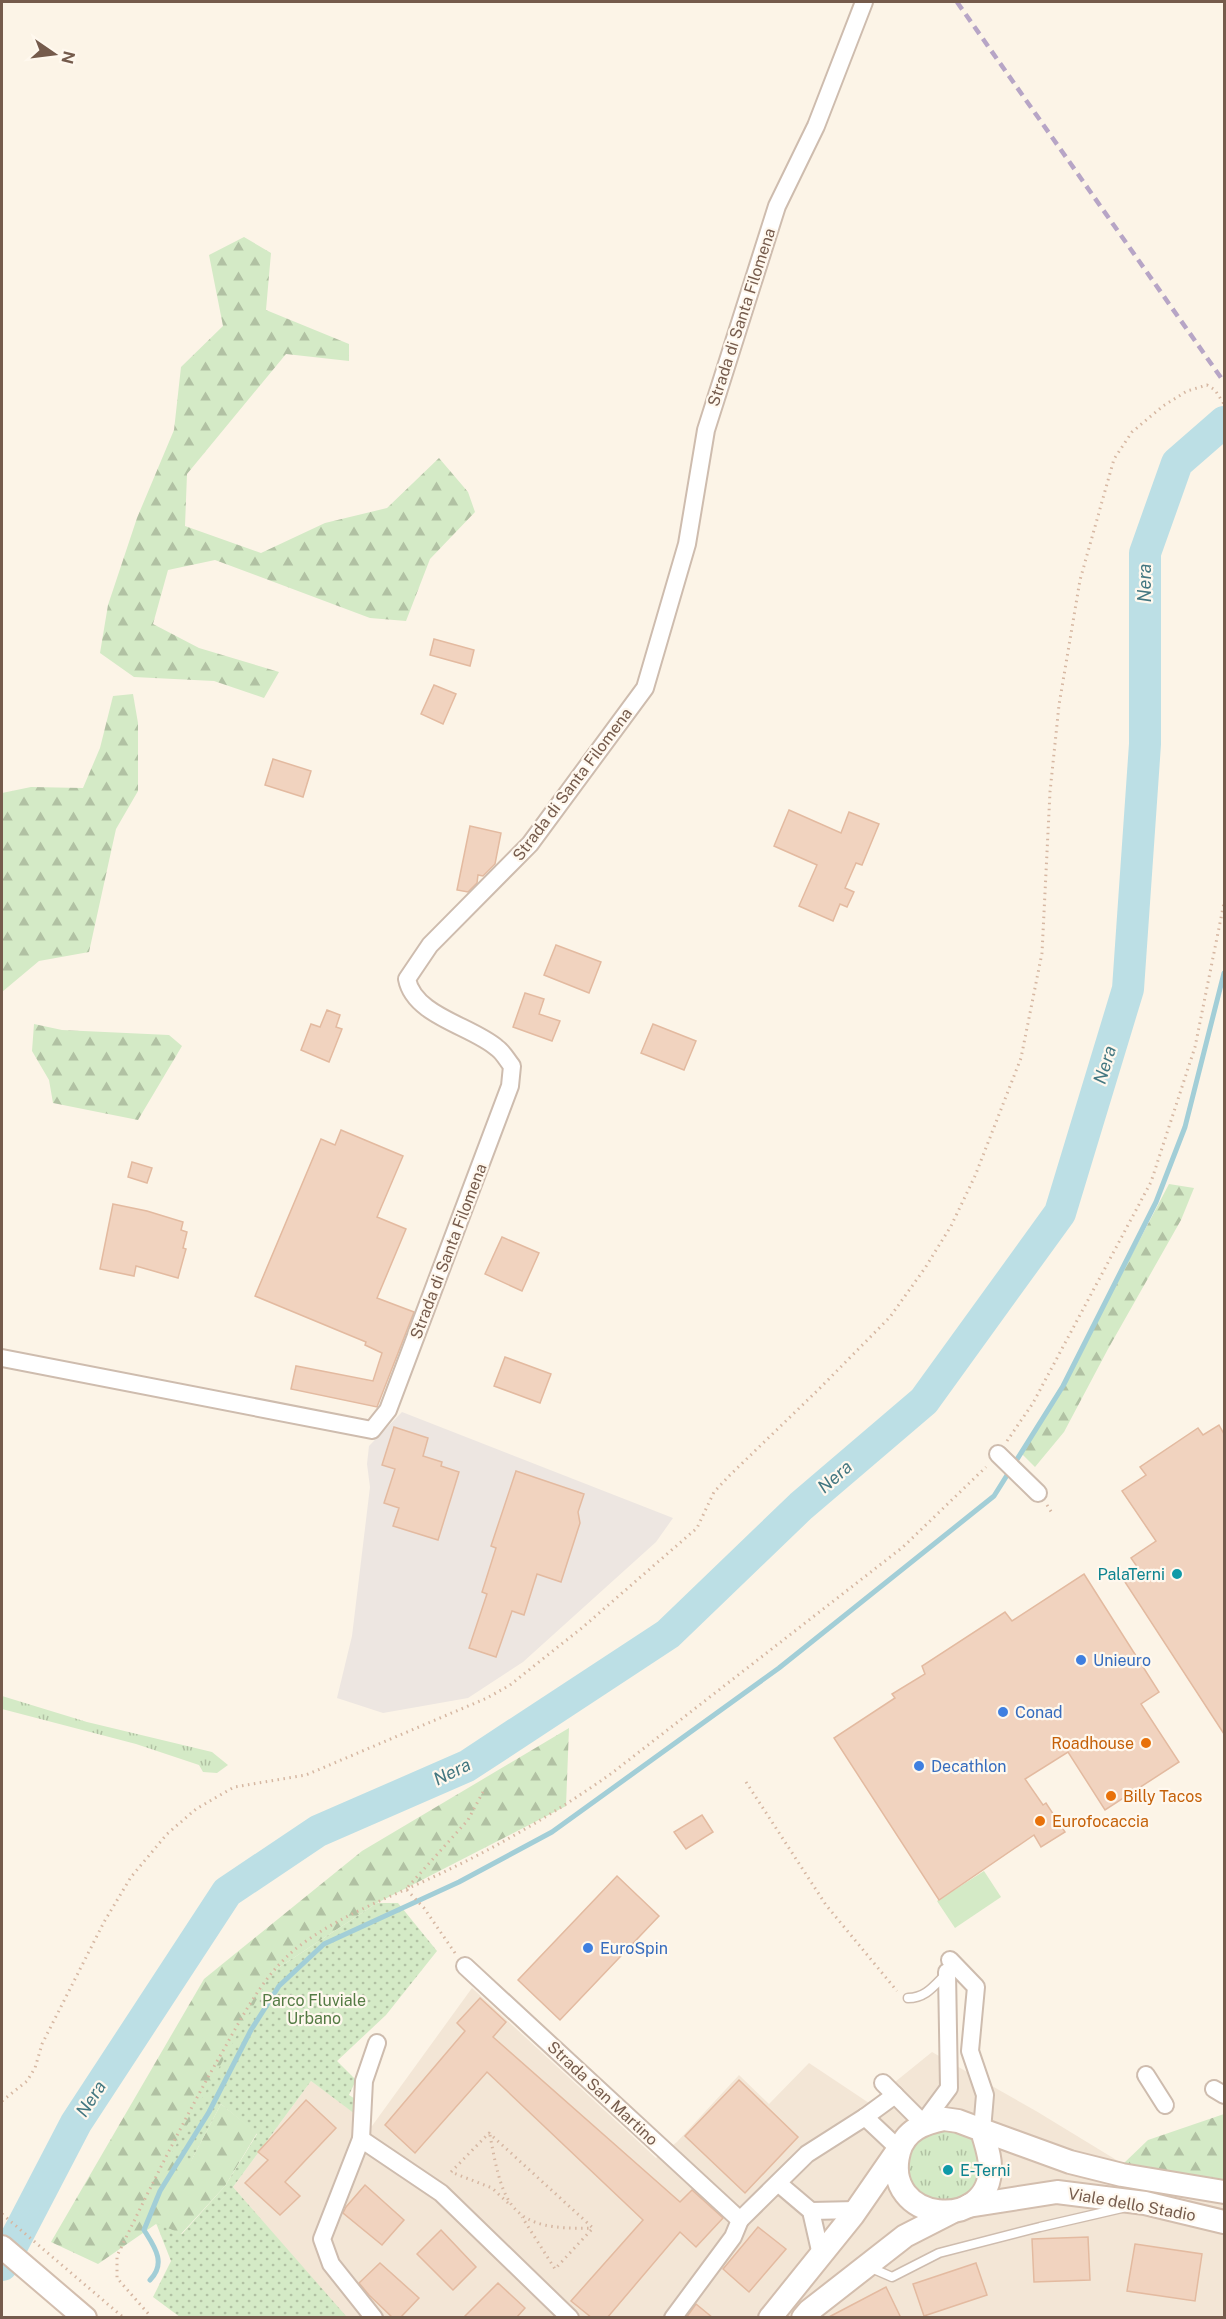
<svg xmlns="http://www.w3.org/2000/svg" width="1226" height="2319" font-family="'Public Sans',sans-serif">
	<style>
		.residential { fill: #f3e6d6 }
		.industrial { fill: #ede6e1 }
		.grass { fill: url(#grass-tufts) }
		.forest { fill: url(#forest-firs) }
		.park { fill: url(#park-dots) }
		.pitch { fill: #d4eac6 }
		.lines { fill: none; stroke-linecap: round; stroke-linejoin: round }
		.stream { stroke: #a2ced7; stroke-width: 5 }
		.river { stroke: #bcdfe5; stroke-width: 32 }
		.building { fill: #f1d3bf; stroke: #e3baa0; stroke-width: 1.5 }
		.service-casing { stroke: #cebcae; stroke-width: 11 }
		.minor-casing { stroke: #cebcae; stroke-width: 20 }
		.secondary-casing { stroke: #d3beae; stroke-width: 26 }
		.path { stroke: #d6b7a2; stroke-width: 3; stroke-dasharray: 1.5 4.5; stroke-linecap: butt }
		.service { stroke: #fff; stroke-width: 8 }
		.minor { stroke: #fff; stroke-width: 16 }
		.secondary { stroke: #fff; stroke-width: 22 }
		.rail { stroke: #b7a5c6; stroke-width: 4.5; stroke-dasharray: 9 6; stroke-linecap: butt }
		.culture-dot { fill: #0f9aa8; stroke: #fff8ee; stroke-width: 2 }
		.shop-dot { fill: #3f7fe0; stroke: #fff8ee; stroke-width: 2 }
		.food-dot { fill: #e8710a; stroke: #fff8ee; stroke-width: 2 }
		.labels { text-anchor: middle; stroke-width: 4.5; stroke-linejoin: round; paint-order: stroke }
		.street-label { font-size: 16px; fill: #755b4c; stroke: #fff8ee }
		.culture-label { font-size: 16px; fill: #0d838f; stroke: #fff8ee; text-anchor: end }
		.shop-label { font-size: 16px; fill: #366cbe; stroke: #fff8ee; text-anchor: start }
		.food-label { font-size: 16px; fill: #c56008; stroke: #fff8ee; text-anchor: start }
		.park-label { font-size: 16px; fill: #547b44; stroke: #fff8ee }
		.water-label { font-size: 18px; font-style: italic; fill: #437781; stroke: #fff8ee }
	</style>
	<defs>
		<pattern id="grass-tufts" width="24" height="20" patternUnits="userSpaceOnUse" patternTransform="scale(1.5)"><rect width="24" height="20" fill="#d4eac6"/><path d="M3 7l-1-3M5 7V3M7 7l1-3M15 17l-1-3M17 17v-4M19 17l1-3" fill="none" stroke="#b1c1a3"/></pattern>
		<pattern id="forest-firs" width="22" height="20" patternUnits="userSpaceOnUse" patternTransform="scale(1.5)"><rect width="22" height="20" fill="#d4eac6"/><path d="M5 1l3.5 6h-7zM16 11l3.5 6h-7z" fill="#b1c1a3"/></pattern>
		<pattern id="park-dots" width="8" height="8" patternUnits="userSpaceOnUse" patternTransform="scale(1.5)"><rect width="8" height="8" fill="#d4eac6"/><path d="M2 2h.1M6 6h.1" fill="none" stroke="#b1c1a3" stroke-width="1.8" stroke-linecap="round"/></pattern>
	</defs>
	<rect width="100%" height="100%" fill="#fcf4e7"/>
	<path class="residential" d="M 472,1988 L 656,2158 L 677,2142 L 739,2075 L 769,2104 L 809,2063 L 869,2103 L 932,2052 L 1036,2111 L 1123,2164 L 1224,2180 L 1224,2317 L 345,2317 L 233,2187 L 311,2081 L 372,2126 Z"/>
	<path class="industrial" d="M 402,1412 L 673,1518 L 656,1542 L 523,1662 L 468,1698 L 383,1713 L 337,1698 L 352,1636 L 370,1487 L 367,1464 L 369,1446 Z"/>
	<g class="grass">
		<path d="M 2,1696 L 87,1722 L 212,1752 L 228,1765 L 217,1773 L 203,1772 L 199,1765 L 136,1744 L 2,1709 Z"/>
		<path d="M 952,2128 L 975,2139 L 985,2176 L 959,2205 L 921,2199 L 906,2177 L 909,2151 L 927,2132 Z"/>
	</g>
	<g class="forest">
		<path d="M 244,237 L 271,253 L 266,310 L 349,344 L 349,361 L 286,354 L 187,474 L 185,526 L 261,553 L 325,523 L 387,508 L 439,458 L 468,492 L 475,512 L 430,559 L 406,621 L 370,618 L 215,560 L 168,570 L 153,624 L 199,648 L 279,672 L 264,698 L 214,681 L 134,677 L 100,653 L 108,605 L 137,518 L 174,430 L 181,367 L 223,326 L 209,255 Z"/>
		<path d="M 133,694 L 138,723 L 138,791 L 116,829 L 89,952 L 39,961 L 2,992 L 2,793 L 31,787 L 83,788 L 100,748 L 113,696 Z"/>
		<path d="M 34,1024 L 62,1030 L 169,1035 L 182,1046 L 138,1120 L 53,1103 L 49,1080 L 32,1051 Z"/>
		<path d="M 1169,1184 L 1194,1188 L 1181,1220 L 1108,1349 L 1064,1432 L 1035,1467 L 1021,1453 L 1080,1353 Z"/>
		<path d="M 569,1728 L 566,1806 L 377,1903 L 272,1972 L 191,2161 L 221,2104 L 257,2133 L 225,2186 L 181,2234 L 156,2224 L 98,2264 L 51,2242 L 204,1979 L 362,1851 Z"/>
		<path d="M 1224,2114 L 1224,2180 L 1123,2164 L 1148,2140 Z"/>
	</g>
	<path class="park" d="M 377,1903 L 398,1903 L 437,1951 L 386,2015 L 337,2061 L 356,2080 L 349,2095 L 372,2110 L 371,2126 L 311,2081 L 233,2187 L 346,2316 L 180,2317 L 153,2297 L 171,2261 L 156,2223 L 182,2234 L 225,2186 L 257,2134 L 221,2104 L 191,2161 L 169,2158 L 272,1972 Z"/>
	<path class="pitch" d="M 984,1871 L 1001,1897 L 955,1928 L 937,1901 Z"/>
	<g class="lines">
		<path class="stream" d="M 150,2280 C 167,2263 154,2246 144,2230 L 160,2191 L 209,2112 L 251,2030 L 279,1986 L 324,1944 L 459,1882 L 552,1832 L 779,1668 L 994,1496 L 1063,1386 L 1156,1202 L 1185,1127 L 1224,973"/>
		<path class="river" d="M 2,2265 L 76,2123 L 227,1892 L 318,1831 L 467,1766 L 668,1634 L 801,1506 L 924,1401 L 1060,1213 L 1128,989 L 1145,744 L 1145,553 L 1177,463 L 1224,422"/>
	</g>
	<g class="building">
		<path d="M 434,639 L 474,650 L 470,666 L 430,655 Z"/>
		<path d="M 434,685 L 456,694 L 443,724 L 421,714 Z"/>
		<path d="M 273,759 L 311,771 L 303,797 L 265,785 Z"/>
		<path d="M 789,810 L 841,833 L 849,812 L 879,824 L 862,865 L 856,863 L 845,888 L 854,892 L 847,907 L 840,904 L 833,921 L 799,906 L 817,865 L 774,846 Z"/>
		<path d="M 470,826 L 501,833 L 495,864 L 483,876 L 478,875 L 477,883 L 468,892 L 457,890 Z"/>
		<path d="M 556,945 L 601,962 L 589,993 L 544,975 Z"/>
		<path d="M 525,993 L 544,999 L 539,1014 L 560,1021 L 552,1041 L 513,1027 Z"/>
		<path d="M 327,1010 L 340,1015 L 336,1027 L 342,1029 L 329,1062 L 301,1050 L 311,1024 L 320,1027 Z"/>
		<path d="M 653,1024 L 696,1041 L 684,1070 L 641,1053 Z"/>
		<path d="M 341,1130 L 403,1156 L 377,1217 L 406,1229 L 377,1298 L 414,1312 L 377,1407 L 291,1389 L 296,1366 L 373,1381 L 382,1353 L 365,1345 L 366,1342 L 255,1296 L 321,1139 L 335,1145 Z"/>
		<path d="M 132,1162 L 152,1168 L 147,1183 L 128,1177 Z"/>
		<path d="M 113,1204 L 147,1211 L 183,1222 L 181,1230 L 187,1232 L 183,1248 L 186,1249 L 178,1278 L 136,1266 L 134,1276 L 100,1269 Z"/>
		<path d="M 502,1237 L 539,1253 L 522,1291 L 485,1274 Z"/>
		<path d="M 505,1357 L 551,1374 L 540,1403 L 494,1386 Z"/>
		<path d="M 1219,1425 L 1224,1434 L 1224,1734 L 1123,1579 L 1138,1568 L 1131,1558 L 1156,1541 L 1122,1491 L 1146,1475 L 1140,1467 L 1198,1428 L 1203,1435 Z"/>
		<path d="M 394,1427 L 428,1438 L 423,1456 L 442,1462 L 441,1466 L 459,1472 L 438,1540 L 393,1526 L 399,1508 L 384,1503 L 395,1469 L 382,1465 Z"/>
		<path d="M 516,1471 L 584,1494 L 578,1512 L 580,1523 L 561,1582 L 537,1574 L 524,1615 L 512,1611 L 496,1657 L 469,1648 L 487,1594 L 482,1592 L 496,1548 L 491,1546 Z"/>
		<path d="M 1084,1574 L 1159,1692 L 1141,1704 L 1179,1762 L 1105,1810 L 1068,1752 L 1025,1779 L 1043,1805 L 1046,1803 L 1065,1832 L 1041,1847 L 1034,1835 L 939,1900 L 834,1738 L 895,1698 L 892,1694 L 925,1674 L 922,1666 L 1005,1612 L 1012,1621 Z"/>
		<path d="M 702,1815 L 713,1832 L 686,1849 L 674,1832 Z"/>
		<path d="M 617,1876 L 659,1916 L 560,2020 L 518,1980 Z"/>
		<path d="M 480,1998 L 506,2022 L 493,2037 L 680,2202 L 692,2190 L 723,2218 L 696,2247 L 680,2232 L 607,2318 L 592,2318 L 571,2301 L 643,2220 L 487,2072 L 415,2153 L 385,2125 L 465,2031 L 457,2023 Z"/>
		<path d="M 739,2080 L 798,2137 L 745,2193 L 685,2136 Z"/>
		<path d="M 306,2100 L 336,2128 L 285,2182 L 300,2196 L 280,2215 L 245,2183 L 268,2160 L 258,2152 Z"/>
		<path d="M 365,2185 L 404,2220 L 382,2245 L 343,2213 L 346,2207 Z"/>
		<path d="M 758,2227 L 786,2249 L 749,2292 L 723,2269 Z"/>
		<path d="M 441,2230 L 476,2267 L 453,2290 L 417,2254 Z"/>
		<path d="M 1088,2237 L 1090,2280 L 1034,2282 L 1032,2239 Z"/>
		<path d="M 1135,2244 L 1202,2254 L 1195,2301 L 1127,2291 Z"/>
		<path d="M 380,2263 L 419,2298 L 400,2318 L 393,2318 L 369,2295 L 359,2283 Z"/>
		<path d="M 976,2263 L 987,2295 L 924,2316 L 913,2284 Z"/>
		<path d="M 498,2283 L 525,2308 L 516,2318 L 463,2318 Z"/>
		<path d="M 886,2287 L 901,2318 L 827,2318 Z"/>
		<path d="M 696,2304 L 713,2318 L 686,2318 Z"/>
	</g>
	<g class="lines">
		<g class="service-casing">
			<g id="service">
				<path d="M 908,1998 C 925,1998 933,1987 945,1975"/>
				<path d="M 869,2267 L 892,2277 L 939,2253 L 1040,2227 L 1122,2208"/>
			</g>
		</g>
		<g class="minor-casing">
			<g id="minor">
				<path d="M 2,1358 L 372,1430 L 388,1410 L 510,1086 L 512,1066 C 507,1060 503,1052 497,1048 C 472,1026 414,1016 407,979 L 430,945 L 530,844 L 645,688 L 687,544 L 706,430 L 777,206 L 816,126 L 864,2"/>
				<path d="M 998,1454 L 1038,1493"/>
				<path d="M 950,1960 L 976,1987 L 970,2051 L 985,2095 L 982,2130"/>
				<path d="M 465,1966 L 740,2220 L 733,2237 L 673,2318"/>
				<path d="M 1146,2075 L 1165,2105"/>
				<path d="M 883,2083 L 923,2123 L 949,2088 L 947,1972"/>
				<path d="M 1214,2089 L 1224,2095"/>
				<path d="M 865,2117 L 895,2095"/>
				<path d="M 361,2139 L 441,2193 L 570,2318"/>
				<path d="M 778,2183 L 811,2211 L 821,2255"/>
				<path d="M 811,2211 L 857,2210"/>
				<path d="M 740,2220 L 807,2154 L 865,2117 L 899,2149"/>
				<path d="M 374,2318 L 331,2264 L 322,2239 L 361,2139 L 364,2081 L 377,2043"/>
			</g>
		</g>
		<g class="secondary-casing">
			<g id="secondary">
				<path d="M 944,2119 L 958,2121 L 982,2130 C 985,2142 990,2154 990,2166 C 992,2234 880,2223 899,2152 C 905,2130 924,2123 944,2119 Z"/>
				<path d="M 982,2130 L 1070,2162 L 1122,2175 L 1224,2192"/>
				<path d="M 968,2206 L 1057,2192 L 1145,2203 L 1224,2222"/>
				<path d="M 2,2247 L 85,2318"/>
				<path d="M 770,2318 L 853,2215 L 898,2150"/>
				<path d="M 803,2318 L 809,2311 L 905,2236 L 950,2213"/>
			</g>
		</g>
		<g class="path">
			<path d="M 1007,1441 L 1033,1403 L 1151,1182 L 1195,1047 L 1224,903"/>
			<path d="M 1047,1505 L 1052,1513"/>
			<path d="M 746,1782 L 826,1905 L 897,1991"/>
			<path d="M 455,1953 L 424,1908 L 406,1889 L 468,1820 L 484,1790"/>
			<path d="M 2,2101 L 27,2081 L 35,2068 L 42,2044 L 104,1922 L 131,1877 L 167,1834 L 196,1809 L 234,1787 L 306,1775 L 487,1698 L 510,1685 L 583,1627 L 697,1528 L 714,1492 L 729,1476 L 819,1389 L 890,1317 L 925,1268 L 951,1226 L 975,1176 L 1021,1058 L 1042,953 L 1050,792 L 1059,705 L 1080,580 L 1114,459 L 1132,432 L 1163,406 L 1187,391 L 1207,385 L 1215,390 L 1224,404"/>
			<path d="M 490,2135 C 503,2208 512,2231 593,2228"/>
			<path d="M 508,2203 L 492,2188 L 451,2172 L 489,2133 L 593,2228 L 555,2269 L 522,2217"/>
			<path d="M 2,2214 L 124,2318"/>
			<path d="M 152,2318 L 117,2278 L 117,2256 C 151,2186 185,2117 224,2049 C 245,2012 266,1970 302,1944 C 347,1911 402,1893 452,1868 C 508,1841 561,1809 612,1773 L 903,1547 L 986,1467"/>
		</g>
		<use href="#service" class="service"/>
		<use href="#minor" class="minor"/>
		<use href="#secondary" class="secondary"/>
		<path class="rail" d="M 957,2 L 1224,382"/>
	</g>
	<g class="culture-dot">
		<circle cx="1177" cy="1574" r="6"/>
		<circle cx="948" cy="2170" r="6"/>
	</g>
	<g class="shop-dot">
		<circle cx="1081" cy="1660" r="6"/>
		<circle cx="1003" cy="1712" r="6"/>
		<circle cx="919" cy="1766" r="6"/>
		<circle cx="588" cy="1948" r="6"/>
	</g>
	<g class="food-dot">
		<circle cx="1146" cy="1743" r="6"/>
		<circle cx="1111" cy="1796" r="6"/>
		<circle cx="1040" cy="1821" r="6"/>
	</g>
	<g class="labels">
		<g class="street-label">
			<text transform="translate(741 317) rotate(-72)" y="6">Strada di Santa Filomena</text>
			<text transform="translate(572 784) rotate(-53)" y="6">Strada di Santa Filomena</text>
			<text transform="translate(448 1251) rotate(-69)" y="6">Strada di Santa Filomena</text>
			<text transform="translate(603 2093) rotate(43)" y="6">Strada San Martino</text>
			<text transform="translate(1132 2204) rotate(10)" y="6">Viale dello Stadio</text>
		</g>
		<g class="culture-label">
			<text x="1165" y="1580">PalaTerni</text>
			<text x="960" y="2176" text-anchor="start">E-Terni</text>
		</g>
		<g class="shop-label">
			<text x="1093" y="1666">Unieuro</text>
			<text x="1015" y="1718">Conad</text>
			<text x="931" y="1772">Decathlon</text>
			<text x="600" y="1954">EuroSpin</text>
		</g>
		<g class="food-label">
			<text x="1134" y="1749" text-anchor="end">Roadhouse</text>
			<text x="1123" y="1802">Billy Tacos</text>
			<text x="1052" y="1827">Eurofocaccia</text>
		</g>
		<g class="park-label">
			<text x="314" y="2006">Parco Fluviale<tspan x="314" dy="18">Urbano</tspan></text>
		</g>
		<g class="water-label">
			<text transform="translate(1145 583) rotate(-90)" y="6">Nera</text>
			<text transform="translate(1105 1065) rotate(-73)" y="6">Nera</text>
			<text transform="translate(835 1477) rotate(-41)" y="6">Nera</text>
			<text transform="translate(452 1772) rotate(-26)" y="6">Nera</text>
			<text transform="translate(91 2099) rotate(-57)" y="6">Nera</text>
		</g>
	</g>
	<rect width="1226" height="2319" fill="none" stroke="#755b4c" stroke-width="6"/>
	<g transform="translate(54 54) rotate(104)" stroke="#fff8ee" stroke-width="4.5" paint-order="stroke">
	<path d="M0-4.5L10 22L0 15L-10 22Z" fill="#755b4c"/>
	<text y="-9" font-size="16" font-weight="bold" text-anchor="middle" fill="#755b4c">N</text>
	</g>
</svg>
